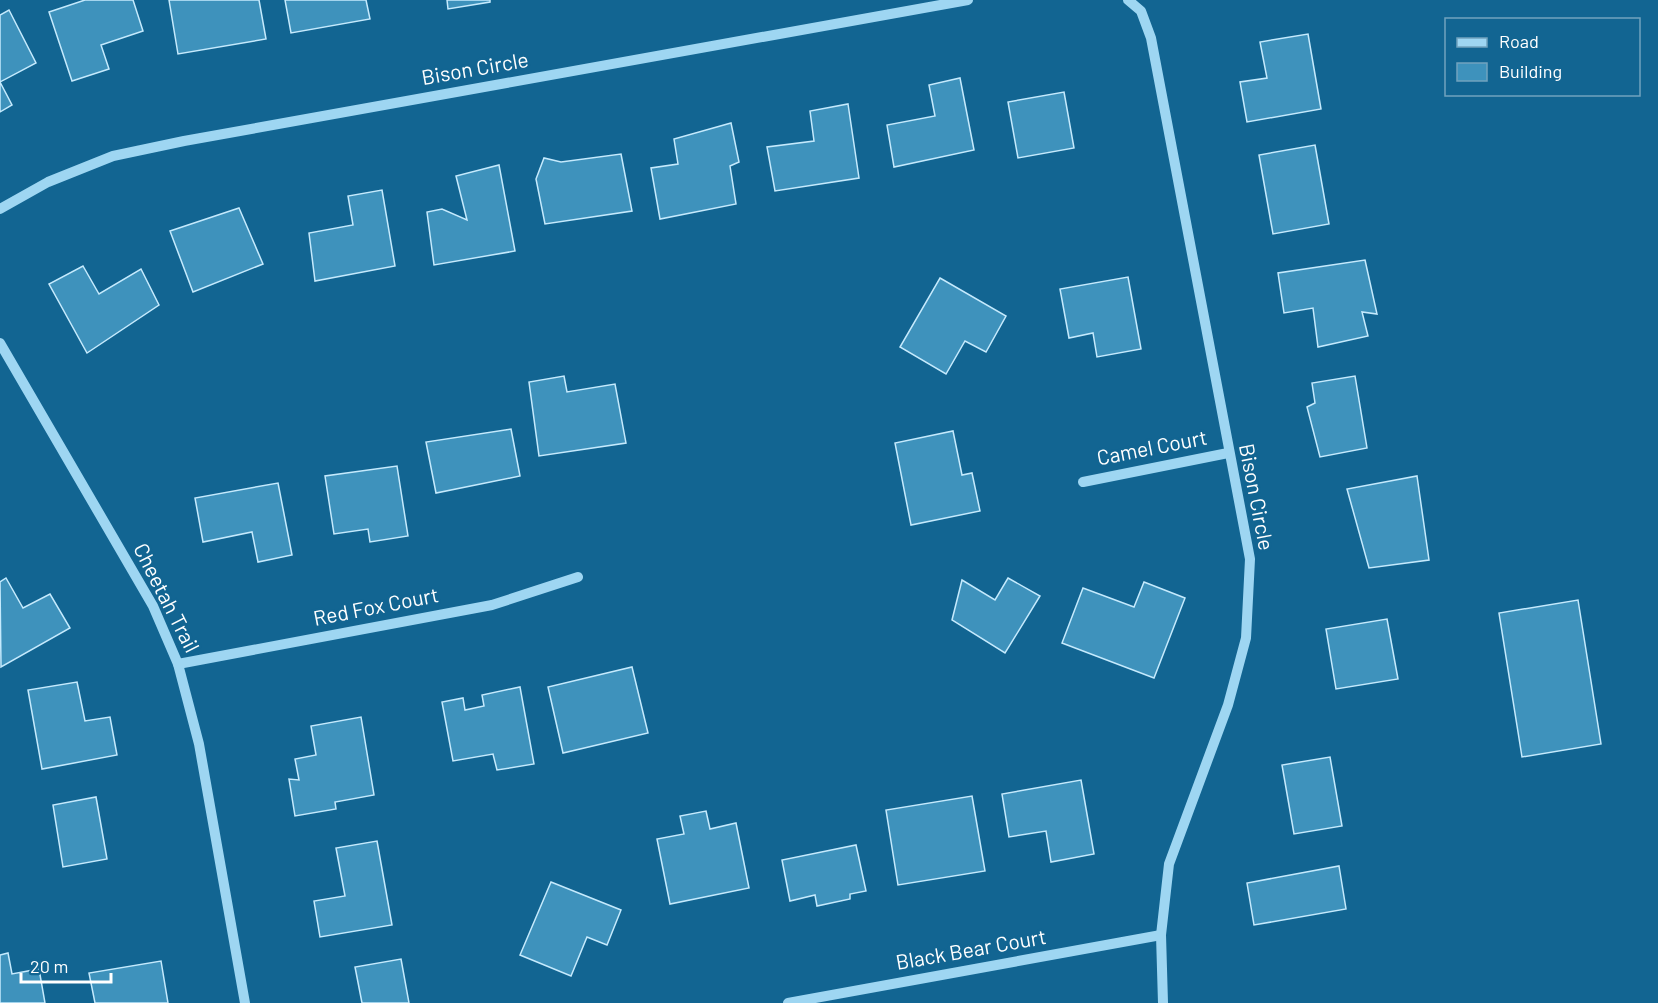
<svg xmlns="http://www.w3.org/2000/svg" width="1658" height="1003" font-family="Barlow,sans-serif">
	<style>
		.building { fill: #3e92bc; stroke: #c5eafd; stroke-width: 1.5 }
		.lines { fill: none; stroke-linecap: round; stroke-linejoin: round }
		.minor { stroke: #9ed6f2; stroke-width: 10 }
		.labels { text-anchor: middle; stroke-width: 5; stroke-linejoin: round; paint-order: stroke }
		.street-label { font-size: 21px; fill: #fff; stroke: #126592 }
	</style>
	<rect width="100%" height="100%" fill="#126592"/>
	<g class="building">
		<path d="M 85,0 L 133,0 L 143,31 L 101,45 L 109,69 L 72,81 L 49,12 Z"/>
		<path d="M 169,0 L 259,0 L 266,39 L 178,54 Z"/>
		<path d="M 285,0 L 366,0 L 370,19 L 291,33 Z"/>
		<path d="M 447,0 L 490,0 L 490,2 L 448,9 Z"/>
		<path d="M 9,10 L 36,63 L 0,82 L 0,15 Z"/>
		<path d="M 1308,34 L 1321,109 L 1247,122 L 1240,82 L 1267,78 L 1260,42 Z"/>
		<path d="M 960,78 L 974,150 L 894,167 L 887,125 L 935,116 L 929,85 Z"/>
		<path d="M 0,82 L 12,105 L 0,112 Z"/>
		<path d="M 1064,92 L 1074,148 L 1018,158 L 1008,102 Z"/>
		<path d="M 848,104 L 859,178 L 775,191 L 767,147 L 814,141 L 810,111 Z"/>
		<path d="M 731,123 L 739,162 L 730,166 L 736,204 L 660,219 L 651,168 L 678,164 L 674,139 Z"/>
		<path d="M 1315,145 L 1329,224 L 1273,234 L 1259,155 Z"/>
		<path d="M 621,154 L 632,211 L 545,224 L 536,179 L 544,158 L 561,162 Z"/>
		<path d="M 499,165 L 515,251 L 434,265 L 427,212 L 442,209 L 467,220 L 456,176 Z"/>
		<path d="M 382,190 L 395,266 L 315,281 L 309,233 L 353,225 L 348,196 Z"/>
		<path d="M 239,208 L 263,264 L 193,292 L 170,231 Z"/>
		<path d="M 1365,260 L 1377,314 L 1362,312 L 1368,336 L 1318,347 L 1313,308 L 1284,313 L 1278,273 Z"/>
		<path d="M 83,266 L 99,294 L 141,269 L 159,305 L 87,353 L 49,284 Z"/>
		<path d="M 1128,277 L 1141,349 L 1097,357 L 1093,333 L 1069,338 L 1060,289 Z"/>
		<path d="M 940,278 L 1006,316 L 986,352 L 965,341 L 946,374 L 900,347 Z"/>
		<path d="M 564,376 L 567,392 L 615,384 L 626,443 L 539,456 L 529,382 Z"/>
		<path d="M 1355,376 L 1367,448 L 1320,457 L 1307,407 L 1315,403 L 1312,383 Z"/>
		<path d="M 511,429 L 520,476 L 436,493 L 426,442 Z"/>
		<path d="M 953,431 L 962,475 L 972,473 L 980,511 L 911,525 L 895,443 Z"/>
		<path d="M 397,466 L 408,536 L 370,542 L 368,529 L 334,534 L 325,476 Z"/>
		<path d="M 1417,476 L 1429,560 L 1369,568 L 1347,489 Z"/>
		<path d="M 278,483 L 292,555 L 258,562 L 252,532 L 203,542 L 195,498 Z"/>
		<path d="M 6,578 L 23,608 L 50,594 L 70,628 L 1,667 L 0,582 Z"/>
		<path d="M 1008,578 L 1040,596 L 1005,653 L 952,620 L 962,580 L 995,600 Z"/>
		<path d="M 1144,582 L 1185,598 L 1154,678 L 1062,643 L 1083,588 L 1134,607 Z"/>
		<path d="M 1578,600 L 1601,744 L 1522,757 L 1499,613 Z"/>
		<path d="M 1387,619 L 1398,679 L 1336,689 L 1326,629 Z"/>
		<path d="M 632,667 L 648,733 L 563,753 L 548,687 Z"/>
		<path d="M 77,682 L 85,721 L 110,717 L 117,755 L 42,769 L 28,690 Z"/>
		<path d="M 520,687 L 534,764 L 497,770 L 493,754 L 453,761 L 442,702 L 463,698 L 465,710 L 484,706 L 482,695 Z"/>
		<path d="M 361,717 L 374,795 L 335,802 L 336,809 L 295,816 L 289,779 L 299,780 L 295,759 L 316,755 L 311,726 Z"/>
		<path d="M 1330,757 L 1342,826 L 1294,834 L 1282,765 Z"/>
		<path d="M 1081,780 L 1094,854 L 1051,862 L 1046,831 L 1009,837 L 1002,794 Z"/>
		<path d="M 972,796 L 985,871 L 898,885 L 886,810 Z"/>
		<path d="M 96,797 L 107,859 L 63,867 L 53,805 Z"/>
		<path d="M 706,811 L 710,829 L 736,823 L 749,888 L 670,904 L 657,839 L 684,834 L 680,816 Z"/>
		<path d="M 377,841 L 392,925 L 320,937 L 314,901 L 345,896 L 336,848 Z"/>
		<path d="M 856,845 L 866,891 L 850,894 L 850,899 L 817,906 L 815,895 L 790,901 L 782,860 Z"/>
		<path d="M 1339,866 L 1346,909 L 1254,925 L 1247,883 Z"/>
		<path d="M 551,882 L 621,910 L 607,945 L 587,937 L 571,976 L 520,955 Z"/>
		<path d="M 8,953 L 12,974 L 39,969 L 45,1003 L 0,1003 L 0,955 Z"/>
		<path d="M 401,959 L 409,1003 L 362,1003 L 355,967 Z"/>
		<path d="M 161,961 L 168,1003 L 95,1003 L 89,973 Z"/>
	</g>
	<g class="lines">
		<g class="minor">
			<path d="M 1128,0 L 1141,11 L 1151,38 L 1250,559 L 1246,638 L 1228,705 L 1169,864 L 1161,935 L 1163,1003"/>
			<path d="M 0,209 L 48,182 L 113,156 L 184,141 L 968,0"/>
			<path d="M 0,343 L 153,606 L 178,664 L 199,744 L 245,1003"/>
			<path d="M 1083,482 L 1228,453"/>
			<path d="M 178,664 L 492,605 L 578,577"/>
			<path d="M 788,1003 L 1161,935"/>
		</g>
	</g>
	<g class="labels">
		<g class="street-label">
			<text transform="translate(475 69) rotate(-10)" y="7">Bison Circle</text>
			<text transform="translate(1152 448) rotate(-11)" y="7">Camel Court</text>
			<text transform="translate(1256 497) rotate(79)" y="7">Bison Circle</text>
			<text transform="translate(166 598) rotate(63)" y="7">Cheetah Trail</text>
			<text transform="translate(376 607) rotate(-11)" y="7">Red Fox Court</text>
			<text transform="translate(971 950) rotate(-10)" y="7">Black Bear Court</text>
		</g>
	</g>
	<rect x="1445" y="18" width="195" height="78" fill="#126592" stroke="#71a3be" stroke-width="1.5"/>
	<rect x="1457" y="38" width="30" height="9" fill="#9ed6f2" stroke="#71a3be" stroke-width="1.5"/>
	<text x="1499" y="48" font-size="18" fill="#ffffff">Road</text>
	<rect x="1457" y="63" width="30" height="18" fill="#3e92bc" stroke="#71a3be" stroke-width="1.5"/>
	<text x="1499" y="78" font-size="18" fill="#ffffff">Building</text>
	<path d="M21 973v9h90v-9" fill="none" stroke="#ffffff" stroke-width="3"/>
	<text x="30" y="973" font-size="18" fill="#ffffff" stroke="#126592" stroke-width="4.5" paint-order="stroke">20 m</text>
</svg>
